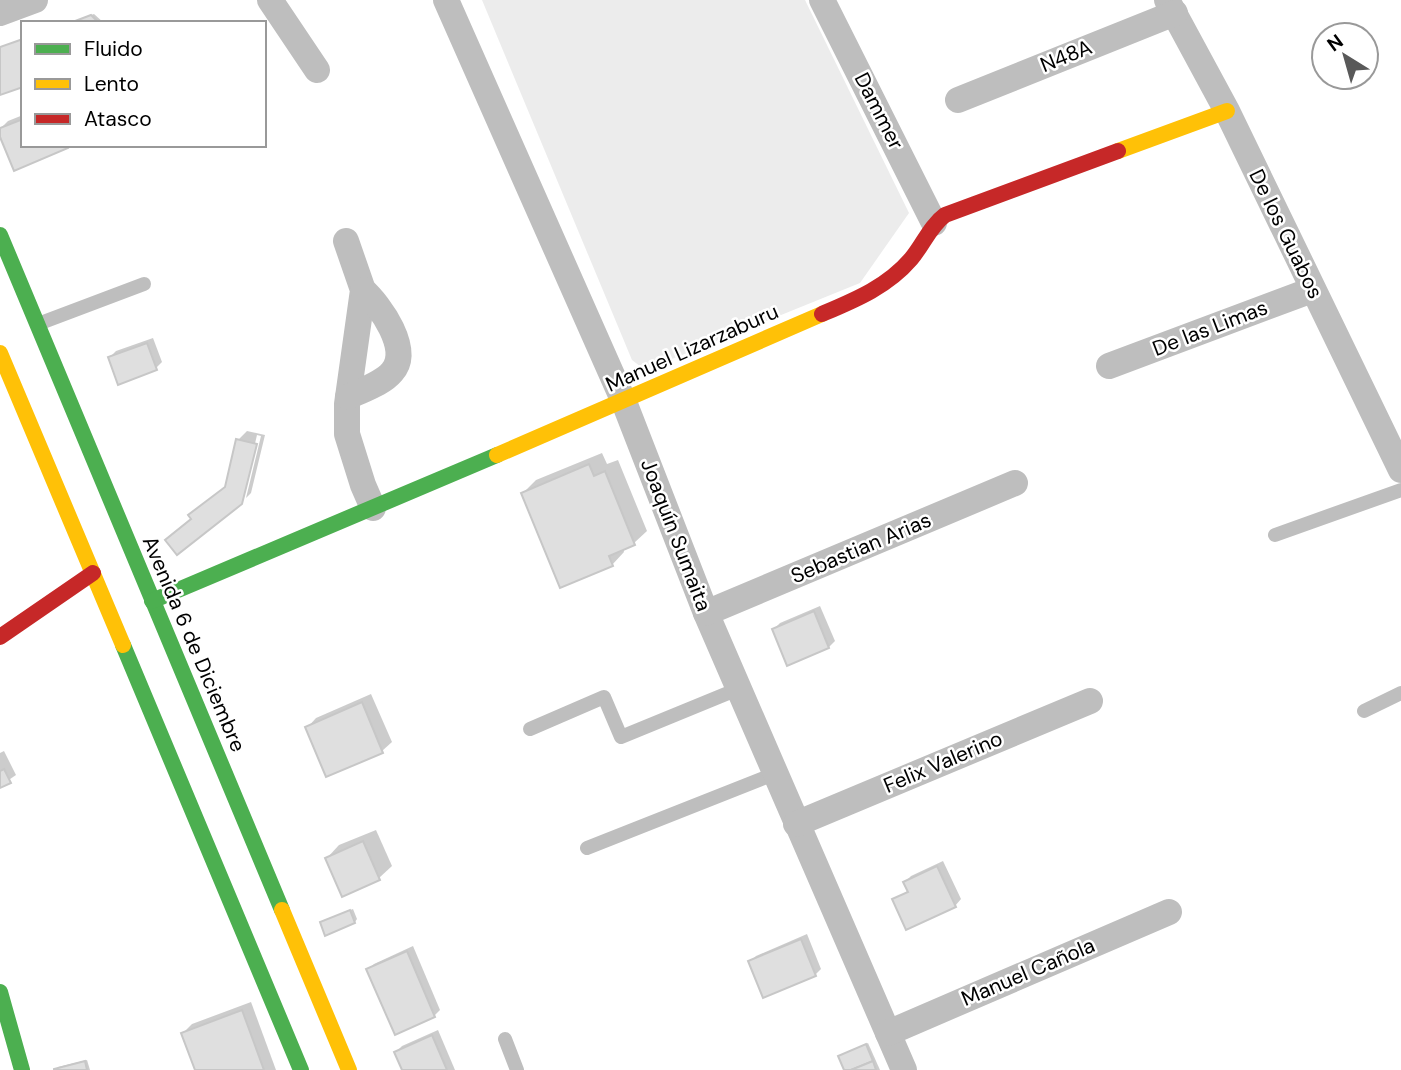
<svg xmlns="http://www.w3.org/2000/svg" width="1401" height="1070" font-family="'DM Sans',sans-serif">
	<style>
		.green { fill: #ececec }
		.shadow { fill: #0003 }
		.building { fill: #dfdfdf; stroke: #c7c7c7; stroke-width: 2 }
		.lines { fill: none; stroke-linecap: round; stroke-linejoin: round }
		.lane { stroke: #bebebe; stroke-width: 14 }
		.street { stroke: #bebebe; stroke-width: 26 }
		.fast { stroke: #4caf50; stroke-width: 16 }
		.slow { stroke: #ffc107; stroke-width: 16 }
		.jam { stroke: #c62828; stroke-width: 16 }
		.labels { text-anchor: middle; stroke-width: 5; stroke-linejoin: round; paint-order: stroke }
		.street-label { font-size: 21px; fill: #000; stroke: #fff }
	</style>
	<rect width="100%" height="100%" fill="#fff"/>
	<path class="green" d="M 482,0 L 805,0 L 909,213 L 860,283 L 645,370 L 632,360 Z"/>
	<g class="shadow">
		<path d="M 94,14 L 104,23 L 68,23 Z"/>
		<path d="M 23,115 L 23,145 L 69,145 L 15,169 L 0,129 L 8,121 Z"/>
		<path d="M 153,338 L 162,362 L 156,368 L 110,357 L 116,351 Z"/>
		<path d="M 247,431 L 265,435 L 251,493 L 246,498 L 261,436 L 257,435 L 241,503 L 167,540 L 192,518 L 200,506 L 227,485 L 238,440 Z"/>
		<path d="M 602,453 L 607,464 L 618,460 L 647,531 L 634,543 L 623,548 L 624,552 L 612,565 L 523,493 L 536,480 Z"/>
		<path d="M 820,606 L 835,641 L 829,647 L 774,629 L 780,623 Z"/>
		<path d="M 371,694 L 392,742 L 382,751 L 327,775 L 307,728 L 316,718 Z"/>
		<path d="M 4,751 L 16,775 L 0,786 L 0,753 Z"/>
		<path d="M 376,830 L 392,866 L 379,878 L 327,858 L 339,845 Z"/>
		<path d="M 943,861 L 961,899 L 955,906 L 894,900 L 909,890 L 905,882 L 911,876 Z"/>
		<path d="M 353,909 L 357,919 L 355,922 L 324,920 Z"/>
		<path d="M 807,934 L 821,969 L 815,975 L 750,962 L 756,956 Z"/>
		<path d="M 413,946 L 440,1010 L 434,1016 L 368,970 L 374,964 Z"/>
		<path d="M 251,1002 L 276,1070 L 197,1070 L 183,1033 L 192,1024 Z"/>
		<path d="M 438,1030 L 455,1070 L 404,1070 L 396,1052 L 402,1046 Z"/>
		<path d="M 868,1043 L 880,1070 L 846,1070 L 840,1056 Z"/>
		<path d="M 87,1060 L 90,1070 L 56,1070 L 58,1067 Z"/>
	</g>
	<g class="building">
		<path d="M 91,15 L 99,23 L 70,23 Z"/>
		<path d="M 23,39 L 23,87 L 0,95 L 0,47 Z"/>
		<path d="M 23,119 L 23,145 L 67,145 L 68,148 L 14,171 L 0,137 L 0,128 Z"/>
		<path d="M 147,343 L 157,370 L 118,385 L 108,357 Z"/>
		<path d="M 236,439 L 257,444 L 242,504 L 177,555 L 165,540 L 191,519 L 188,515 L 225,487 Z"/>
		<path d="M 589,464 L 594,476 L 605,471 L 635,545 L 609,556 L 613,566 L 560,588 L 521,493 Z"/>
		<path d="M 814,611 L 829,648 L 787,666 L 772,629 Z"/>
		<path d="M 362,702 L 383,753 L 326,777 L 305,727 Z"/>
		<path d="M 4,769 L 11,783 L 0,788 L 0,771 Z"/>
		<path d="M 363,841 L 380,880 L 342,897 L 325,858 Z"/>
		<path d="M 937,866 L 956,907 L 906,930 L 892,899 L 908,892 L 903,882 Z"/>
		<path d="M 350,910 L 355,923 L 325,936 L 320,922 Z"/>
		<path d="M 801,939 L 816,976 L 763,998 L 748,961 Z"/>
		<path d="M 407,951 L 435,1017 L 395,1035 L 366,969 Z"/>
		<path d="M 242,1010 L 264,1070 L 195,1070 L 181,1033 Z"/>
		<path d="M 432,1035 L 447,1070 L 402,1070 L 394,1052 Z"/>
		<path d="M 866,1044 L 873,1061 L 851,1070 L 844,1070 L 838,1056 Z"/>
		<path d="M 85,1061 L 87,1070 L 54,1070 L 54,1069 Z"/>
		<path d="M 873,1061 L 876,1070 L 851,1070 Z"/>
	</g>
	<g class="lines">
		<g class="lane">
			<path d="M 38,324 L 144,284"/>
			<path d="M 1275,535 L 1401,490"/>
			<path d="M 1364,711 L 1401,693"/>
			<path d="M 530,729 L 604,697 L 621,737 L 738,689"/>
			<path d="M 587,848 L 774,774"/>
			<path d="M 505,1039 L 517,1070"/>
		</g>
		<g class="street">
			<path d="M 270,0 L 317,70"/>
			<path d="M 446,0 L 624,402 L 706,613 L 904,1070"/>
			<path d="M 822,0 L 934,223"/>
			<path d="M 1167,0 L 1227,111 L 1401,470"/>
			<path d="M 0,13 L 35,0"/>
			<path d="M 958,100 L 1175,13"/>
			<path d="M 346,241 L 363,290 L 347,404 L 347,434 L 363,485 L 373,508"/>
			<path d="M 1109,366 L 1312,290"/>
			<path d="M 348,397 C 362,390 382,384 392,372 C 412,350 380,305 363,290"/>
			<path d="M 706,613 L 1015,483"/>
			<path d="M 796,824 L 1090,701"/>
			<path d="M 888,1033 L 1169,912"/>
		</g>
		<g class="fast">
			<path d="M 0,235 L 282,910"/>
			<path d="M 152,601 L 497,455"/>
			<path d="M 123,645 L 301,1070"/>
			<path d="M 0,992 L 22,1070"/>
		</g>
		<g class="slow">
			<path d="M 1118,151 L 1227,111"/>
			<path d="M 0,353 L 123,645"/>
			<path d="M 497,455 L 822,314"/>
			<path d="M 282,910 L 349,1070"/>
		</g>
		<g class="jam">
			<path d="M 822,314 C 855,300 887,287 911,259 C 923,245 930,226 945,215 L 1118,151"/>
			<path d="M 0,637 L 93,573"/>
		</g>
	</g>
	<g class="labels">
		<g class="street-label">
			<text transform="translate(1066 56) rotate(-22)" y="7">N48A</text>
			<text transform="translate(879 111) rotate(63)" y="7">Dammer</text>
			<text transform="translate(1286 234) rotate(64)" y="7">De los Guabos</text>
			<text transform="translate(1210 328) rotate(-21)" y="7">De las Limas</text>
			<text transform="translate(692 348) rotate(-24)" y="7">Manuel Lizarzaburu</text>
			<text transform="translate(676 535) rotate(69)" y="7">Joaquín Sumaita</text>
			<text transform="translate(861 548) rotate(-23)" y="7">Sebastian Arias</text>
			<text transform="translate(194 644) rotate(67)" y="7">Avenida 6 de Diciembre</text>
			<text transform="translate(943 762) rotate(-23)" y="7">Felix Valerino</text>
			<text transform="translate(1028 972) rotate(-23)" y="7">Manuel Cañola</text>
		</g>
	</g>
	<rect x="21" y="21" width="245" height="126" fill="#ffffff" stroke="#999999" stroke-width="2"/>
	<rect x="35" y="44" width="35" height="10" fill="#4caf50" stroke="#999999" stroke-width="2"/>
	<text x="84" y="56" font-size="21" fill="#000000">Fluido</text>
	<rect x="35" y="79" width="35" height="10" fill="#ffc107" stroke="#999999" stroke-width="2"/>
	<text x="84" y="91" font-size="21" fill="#000000">Lento</text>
	<rect x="35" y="114" width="35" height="10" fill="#c62828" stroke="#999999" stroke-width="2"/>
	<text x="84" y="126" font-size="21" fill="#000000">Atasco</text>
	<g transform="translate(1345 56) rotate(323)"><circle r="33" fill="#ffffff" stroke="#999999" stroke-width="2"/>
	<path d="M0-5L12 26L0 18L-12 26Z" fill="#595959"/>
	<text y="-10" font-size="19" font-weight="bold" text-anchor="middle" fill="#000000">N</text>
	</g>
</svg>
